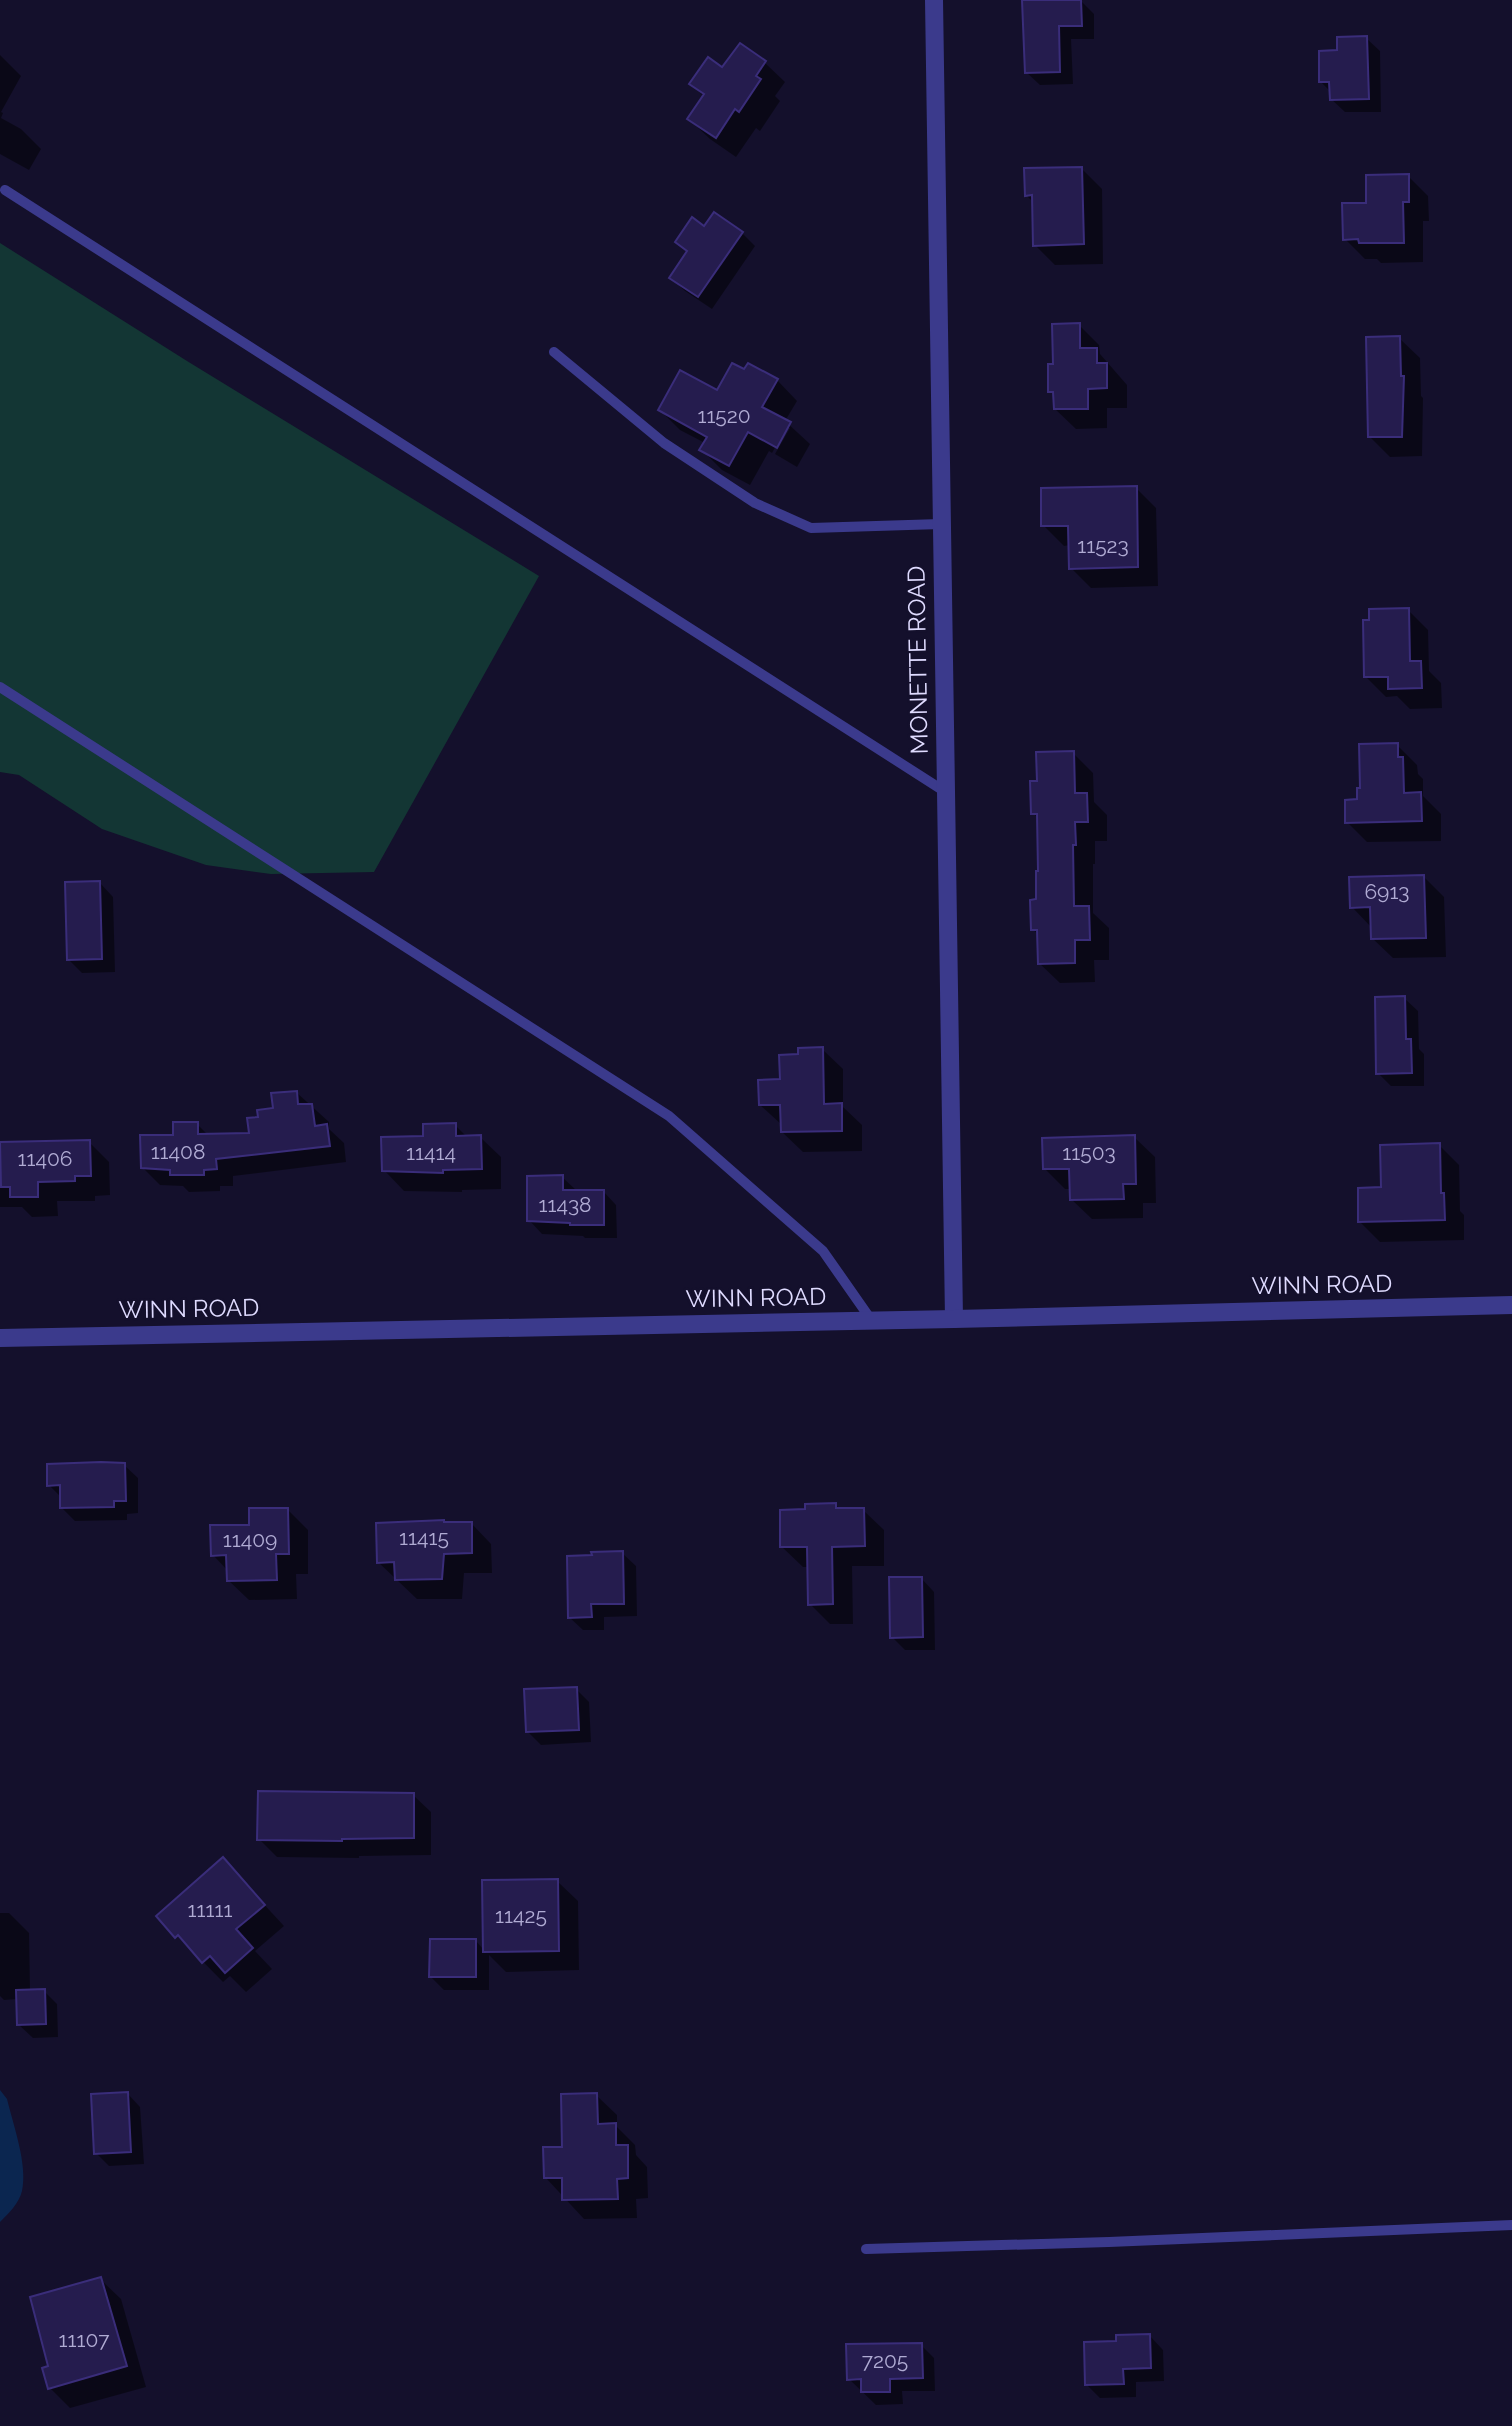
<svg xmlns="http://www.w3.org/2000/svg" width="1512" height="2426" font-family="Raleway,sans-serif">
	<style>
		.green { fill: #133634 }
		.water { fill: #0b2650 }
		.shadow { fill: #0007 }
		.building { fill: #251c4e; stroke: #3a2d7a; stroke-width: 2 }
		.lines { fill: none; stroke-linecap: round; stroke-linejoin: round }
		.service { stroke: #3b3a8c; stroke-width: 10 }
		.minor { stroke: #3b3a8c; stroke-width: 18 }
		.labels { text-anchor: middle; stroke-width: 5; stroke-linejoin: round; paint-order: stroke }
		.number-label { font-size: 21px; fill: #b0abd3 }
		.street-label { font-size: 24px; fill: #dfdbff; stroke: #14102c }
	</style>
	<rect width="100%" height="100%" fill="#14102c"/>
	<path class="green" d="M 0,243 L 187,361 L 539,576 L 374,872 L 271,874 L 206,865 L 102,829 L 19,775 L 0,772 Z"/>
	<path class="water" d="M 0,2090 L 7,2099 C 13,2124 28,2165 22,2191 C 19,2203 9,2213 0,2222 Z"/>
	<g class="shadow">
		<path d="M 1080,0 L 1094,14 L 1094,39 L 1071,39 L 1073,84 L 1040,85 L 1026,72 L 1024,1 Z"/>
		<path d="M 1366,38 L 1380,51 L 1381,112 L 1345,112 L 1331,99 L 1331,92 L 1321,82 L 1339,52 Z"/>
		<path d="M 0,55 L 21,76 L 1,112 L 3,113 L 1,118 L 21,129 L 41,149 L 29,170 L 0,154 Z"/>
		<path d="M 764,62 L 785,82 L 775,96 L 780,101 L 760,131 L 756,128 L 736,157 L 710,139 L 689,119 L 704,97 L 692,84 L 722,69 Z"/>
		<path d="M 1081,168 L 1102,189 L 1103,264 L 1055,265 L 1035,245 L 1034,203 L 1026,195 Z"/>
		<path d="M 1408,176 L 1428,196 L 1429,221 L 1423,221 L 1423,262 L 1381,263 L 1377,259 L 1365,259 L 1345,239 L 1368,205 Z"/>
		<path d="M 705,228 L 742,233 L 755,246 L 712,309 L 685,291 L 671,278 L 688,253 L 677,242 Z"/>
		<path d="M 1079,325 L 1099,345 L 1100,354 L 1127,385 L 1127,408 L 1107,408 L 1107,428 L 1076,429 L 1055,409 L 1055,396 L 1050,391 L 1055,366 Z"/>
		<path d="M 1399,338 L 1420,358 L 1421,396 L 1423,398 L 1422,456 L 1390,457 L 1370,437 Z"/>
		<path d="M 777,380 L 797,401 L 785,421 L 810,444 L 797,467 L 775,454 L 790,428 L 786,428 L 772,453 L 769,451 L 750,485 L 722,470 L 702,450 L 705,443 L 680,430 L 660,410 L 717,392 Z"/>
		<path d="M 1136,488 L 1156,508 L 1158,586 L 1091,588 L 1071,568 L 1070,545 L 1064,546 L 1043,525 Z"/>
		<path d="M 1408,610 L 1428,630 L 1429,671 L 1441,683 L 1442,708 L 1410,709 L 1397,696 L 1386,697 L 1365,676 Z"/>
		<path d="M 1397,745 L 1417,765 L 1418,774 L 1423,779 L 1423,796 L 1441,814 L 1441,841 L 1367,842 L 1347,822 Z"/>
		<path d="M 1073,753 L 1093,773 L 1094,802 L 1107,815 L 1107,841 L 1095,841 L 1095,864 L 1093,864 L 1093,913 L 1109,928 L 1109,960 L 1094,960 L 1095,982 L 1060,983 L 1039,963 L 1039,935 L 1032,929 L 1038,901 L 1040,872 L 1039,819 L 1033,813 L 1038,783 Z"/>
		<path d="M 1424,877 L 1444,897 L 1446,957 L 1393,958 L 1372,938 L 1372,928 L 1352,907 Z"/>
		<path d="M 100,883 L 113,897 L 115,972 L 82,973 L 69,960 Z"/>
		<path d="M 1404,998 L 1418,1011 L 1419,1049 L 1424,1054 L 1424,1086 L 1391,1086 L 1378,1073 Z"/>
		<path d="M 822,1049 L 843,1069 L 843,1107 L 862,1125 L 862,1151 L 803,1152 L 782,1132 L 782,1125 L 760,1105 L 800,1056 Z"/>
		<path d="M 296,1092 L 329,1122 L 329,1129 L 344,1143 L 346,1162 L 233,1176 L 233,1186 L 220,1186 L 220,1191 L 189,1192 L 183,1186 L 160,1185 L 143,1168 L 175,1137 L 197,1124 L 209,1136 L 251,1135 L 260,1118 L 275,1110 Z"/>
		<path d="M 455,1125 L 467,1137 L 480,1137 L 501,1157 L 501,1189 L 462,1190 L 462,1192 L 404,1191 L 384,1170 L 425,1138 Z"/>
		<path d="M 1134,1137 L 1155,1157 L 1156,1203 L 1143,1203 L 1143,1218 L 1092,1219 L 1071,1199 L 1071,1189 L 1065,1189 L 1044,1168 Z"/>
		<path d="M 89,1142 L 109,1162 L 110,1195 L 95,1196 L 95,1201 L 57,1201 L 58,1216 L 32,1217 L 22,1207 L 0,1207 L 0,1159 Z"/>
		<path d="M 1439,1145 L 1459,1165 L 1460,1211 L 1464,1215 L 1464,1240 L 1380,1242 L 1360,1222 L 1383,1189 Z"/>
		<path d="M 562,1177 L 576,1190 L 603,1191 L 616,1205 L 617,1238 L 585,1238 L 583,1236 L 542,1234 L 529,1220 Z"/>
		<path d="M 124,1465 L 138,1478 L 138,1513 L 127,1514 L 127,1520 L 75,1521 L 62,1508 L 62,1498 L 49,1485 Z"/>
		<path d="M 836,1505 L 841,1510 L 863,1510 L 884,1530 L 884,1566 L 852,1566 L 853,1624 L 830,1624 L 810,1604 L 809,1567 L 803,1567 L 782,1547 L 807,1511 Z"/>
		<path d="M 287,1509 L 308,1530 L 308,1574 L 296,1574 L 297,1599 L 249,1600 L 228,1580 L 228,1571 L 213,1555 Z"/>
		<path d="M 471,1523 L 491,1544 L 492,1573 L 464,1573 L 462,1599 L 417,1599 L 378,1562 L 445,1524 Z"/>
		<path d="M 622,1553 L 636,1566 L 637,1616 L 604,1617 L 604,1630 L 583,1630 L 569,1617 Z"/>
		<path d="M 921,1578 L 934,1592 L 935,1650 L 905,1650 L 892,1637 Z"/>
		<path d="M 576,1689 L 589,1702 L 591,1742 L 541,1745 L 527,1731 Z"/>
		<path d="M 413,1795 L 431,1812 L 431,1855 L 359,1856 L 359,1858 L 277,1857 L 259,1839 Z"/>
		<path d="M 223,1860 L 284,1926 L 255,1951 L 272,1969 L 246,1992 L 230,1976 L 223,1982 L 158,1916 Z"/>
		<path d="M 557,1881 L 578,1901 L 579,1970 L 506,1972 L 489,1955 L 489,1990 L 444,1990 L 431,1977 L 476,1941 L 485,1951 Z"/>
		<path d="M 0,1913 L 9,1913 L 29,1933 L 30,1991 L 44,1991 L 57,2004 L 58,2037 L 33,2038 L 19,2025 L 18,1999 L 4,2000 L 0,1996 Z"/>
		<path d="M 127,2093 L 140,2107 L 144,2164 L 109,2166 L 96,2153 Z"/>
		<path d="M 596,2095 L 617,2115 L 617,2127 L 635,2145 L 636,2155 L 647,2167 L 648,2198 L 636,2199 L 637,2218 L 584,2219 L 546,2178 Z"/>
		<path d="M 100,2279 L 121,2299 L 146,2387 L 70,2408 L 50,2388 L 51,2367 Z"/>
		<path d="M 1150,2336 L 1163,2350 L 1164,2381 L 1136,2382 L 1136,2397 L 1100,2398 L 1086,2384 L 1118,2343 Z"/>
		<path d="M 921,2345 L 934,2358 L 935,2391 L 902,2391 L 903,2404 L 876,2405 L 849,2379 Z"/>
	</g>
	<g class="building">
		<path d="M 1022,0 L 1081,0 L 1082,26 L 1059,26 L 1060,72 L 1025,73 Z"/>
		<path d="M 1367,36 L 1369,99 L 1330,100 L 1329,82 L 1319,82 L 1319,51 L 1337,50 L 1337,37 Z"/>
		<path d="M 740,43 L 766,61 L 756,76 L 761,79 L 739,112 L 735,109 L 716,138 L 687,119 L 704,94 L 689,84 L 708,57 L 722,67 Z"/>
		<path d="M 1082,167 L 1084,244 L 1033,246 L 1032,195 L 1025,196 L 1024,168 Z"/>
		<path d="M 1409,174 L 1409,202 L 1403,202 L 1404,243 L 1359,243 L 1358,239 L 1343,240 L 1342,203 L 1366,203 L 1366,175 Z"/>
		<path d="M 714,212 L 743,232 L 698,297 L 669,278 L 687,251 L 675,242 L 692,217 L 704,226 Z"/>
		<path d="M 1080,323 L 1080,348 L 1097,348 L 1097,363 L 1107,363 L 1107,388 L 1088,389 L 1088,409 L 1054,409 L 1053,392 L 1048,392 L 1048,364 L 1053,364 L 1052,324 Z"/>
		<path d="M 1400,336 L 1401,376 L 1404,376 L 1402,437 L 1368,437 L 1366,337 Z"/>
		<path d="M 732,363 L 744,369 L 748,363 L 778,379 L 762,407 L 791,422 L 777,448 L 748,432 L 729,466 L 699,450 L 707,437 L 658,410 L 680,370 L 717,390 Z"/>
		<path d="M 1137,486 L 1138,567 L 1069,569 L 1068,526 L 1041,526 L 1041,488 Z"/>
		<path d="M 1409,608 L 1410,661 L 1421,661 L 1422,688 L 1388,689 L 1388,677 L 1364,677 L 1363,620 L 1369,620 L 1369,609 Z"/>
		<path d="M 1398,743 L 1398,757 L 1403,757 L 1404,793 L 1421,792 L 1422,821 L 1345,823 L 1345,800 L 1357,799 L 1357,788 L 1360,788 L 1359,744 Z"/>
		<path d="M 1074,751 L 1075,793 L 1087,793 L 1088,822 L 1075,822 L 1076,845 L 1073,845 L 1074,906 L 1089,906 L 1090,940 L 1075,940 L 1075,963 L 1038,964 L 1037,930 L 1031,930 L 1030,900 L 1036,899 L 1036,871 L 1038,871 L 1037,814 L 1031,814 L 1030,781 L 1037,781 L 1036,752 Z"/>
		<path d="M 1424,875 L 1426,938 L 1371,939 L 1370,907 L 1350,908 L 1349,877 Z"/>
		<path d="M 100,881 L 102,959 L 67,960 L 65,882 Z"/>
		<path d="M 1405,996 L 1406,1039 L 1411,1039 L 1412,1073 L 1376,1074 L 1375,997 Z"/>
		<path d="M 823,1047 L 824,1104 L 842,1103 L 842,1131 L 781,1132 L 780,1105 L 759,1105 L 758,1080 L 780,1079 L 779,1055 L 798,1054 L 798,1048 Z"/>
		<path d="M 297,1091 L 298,1104 L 312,1104 L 315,1126 L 327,1124 L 330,1146 L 216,1159 L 217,1169 L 204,1170 L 204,1175 L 170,1175 L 170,1170 L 141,1168 L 140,1135 L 173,1135 L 173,1122 L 198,1122 L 198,1134 L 249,1133 L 247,1118 L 258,1117 L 257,1110 L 273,1108 L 271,1093 Z"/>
		<path d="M 456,1123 L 456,1136 L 481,1135 L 482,1169 L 443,1170 L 443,1173 L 382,1171 L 381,1137 L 423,1136 L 423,1124 Z"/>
		<path d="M 1135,1135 L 1136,1184 L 1123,1184 L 1124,1199 L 1070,1200 L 1069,1169 L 1043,1169 L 1042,1138 Z"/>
		<path d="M 90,1140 L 91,1176 L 75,1176 L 75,1181 L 38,1182 L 38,1197 L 10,1197 L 10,1187 L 1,1187 L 0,1142 Z"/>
		<path d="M 1440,1143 L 1441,1193 L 1444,1193 L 1445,1220 L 1358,1222 L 1358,1188 L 1381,1187 L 1380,1145 Z"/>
		<path d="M 563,1175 L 563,1190 L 604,1190 L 604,1225 L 570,1225 L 570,1223 L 527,1221 L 527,1176 Z"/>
		<path d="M 101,1462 L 125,1463 L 126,1501 L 114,1501 L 114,1507 L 60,1508 L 60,1485 L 47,1486 L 47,1464 Z"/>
		<path d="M 836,1503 L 836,1508 L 864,1508 L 865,1546 L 832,1547 L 833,1604 L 808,1605 L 807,1547 L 780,1547 L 780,1510 L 805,1509 L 805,1504 Z"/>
		<path d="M 249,1508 L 288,1508 L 289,1554 L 276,1554 L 277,1580 L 227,1581 L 226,1555 L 211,1556 L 210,1525 L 249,1525 Z"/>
		<path d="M 444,1520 L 444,1522 L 472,1522 L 472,1553 L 444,1554 L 442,1579 L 395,1580 L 394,1562 L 377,1563 L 376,1523 Z"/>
		<path d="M 623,1551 L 624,1604 L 591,1604 L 592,1617 L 568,1618 L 567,1556 L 592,1555 L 591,1552 Z"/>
		<path d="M 889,1577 L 922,1577 L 923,1637 L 890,1638 Z"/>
		<path d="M 577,1687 L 579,1730 L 526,1732 L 524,1689 Z"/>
		<path d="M 258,1791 L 414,1793 L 414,1838 L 342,1839 L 342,1841 L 257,1840 Z"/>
		<path d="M 223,1857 L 265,1905 L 236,1929 L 253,1948 L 225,1973 L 210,1956 L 202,1963 L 178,1935 L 175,1938 L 156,1916 Z"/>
		<path d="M 558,1879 L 559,1951 L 483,1952 L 482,1880 Z"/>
		<path d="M 430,1939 L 476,1939 L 476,1977 L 429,1977 Z"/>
		<path d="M 45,1989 L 46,2024 L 17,2025 L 16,1990 Z"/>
		<path d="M 128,2092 L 131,2152 L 94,2154 L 91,2094 Z"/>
		<path d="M 597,2093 L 598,2124 L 616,2123 L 616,2145 L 628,2145 L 628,2178 L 617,2179 L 618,2199 L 562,2200 L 562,2178 L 544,2178 L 543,2147 L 562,2147 L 561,2094 Z"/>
		<path d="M 101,2277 L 127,2366 L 48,2389 L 42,2368 L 48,2366 L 30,2297 Z"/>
		<path d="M 1150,2334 L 1151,2368 L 1123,2369 L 1124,2384 L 1085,2385 L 1084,2342 L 1116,2341 L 1116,2335 Z"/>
		<path d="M 922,2343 L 923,2378 L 890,2379 L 890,2392 L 861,2392 L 861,2379 L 847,2380 L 846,2344 Z"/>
	</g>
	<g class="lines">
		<g class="service">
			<path d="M 5,190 L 944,791"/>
			<path d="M 554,352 L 664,443 L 755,503 L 811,528 L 941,524"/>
			<path d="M 0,687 L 669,1116 L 823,1251 L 872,1321"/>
			<path d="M 866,2249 L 1109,2242 L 1512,2225"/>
		</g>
		<g class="minor">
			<path d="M 934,0 L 954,1319"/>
			<path d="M 0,1338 L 954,1319 L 1512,1305"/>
		</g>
	</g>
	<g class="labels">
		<g class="number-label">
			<text x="724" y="423">11520</text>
			<text x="1103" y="553">11523</text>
			<text x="1387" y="899">6913</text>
			<text x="178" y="1159">11408</text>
			<text x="431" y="1160">11414</text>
			<text x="1089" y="1160">11503</text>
			<text x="45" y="1166">11406</text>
			<text x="565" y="1212">11438</text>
			<text x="424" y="1545">11415</text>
			<text x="250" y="1547">11409</text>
			<text x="210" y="1917">11111</text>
			<text x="521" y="1923">11425</text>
			<text x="84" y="2347">11107</text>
			<text x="885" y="2368">7205</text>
		</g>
		<g class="street-label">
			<text transform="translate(918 660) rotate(-91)" y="8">MONETTE ROAD</text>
			<text transform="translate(1322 1285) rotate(-1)" y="8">WINN ROAD</text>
			<text transform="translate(756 1298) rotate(-1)" y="8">WINN ROAD</text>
			<text transform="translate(189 1309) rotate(-1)" y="8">WINN ROAD</text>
		</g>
	</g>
</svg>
